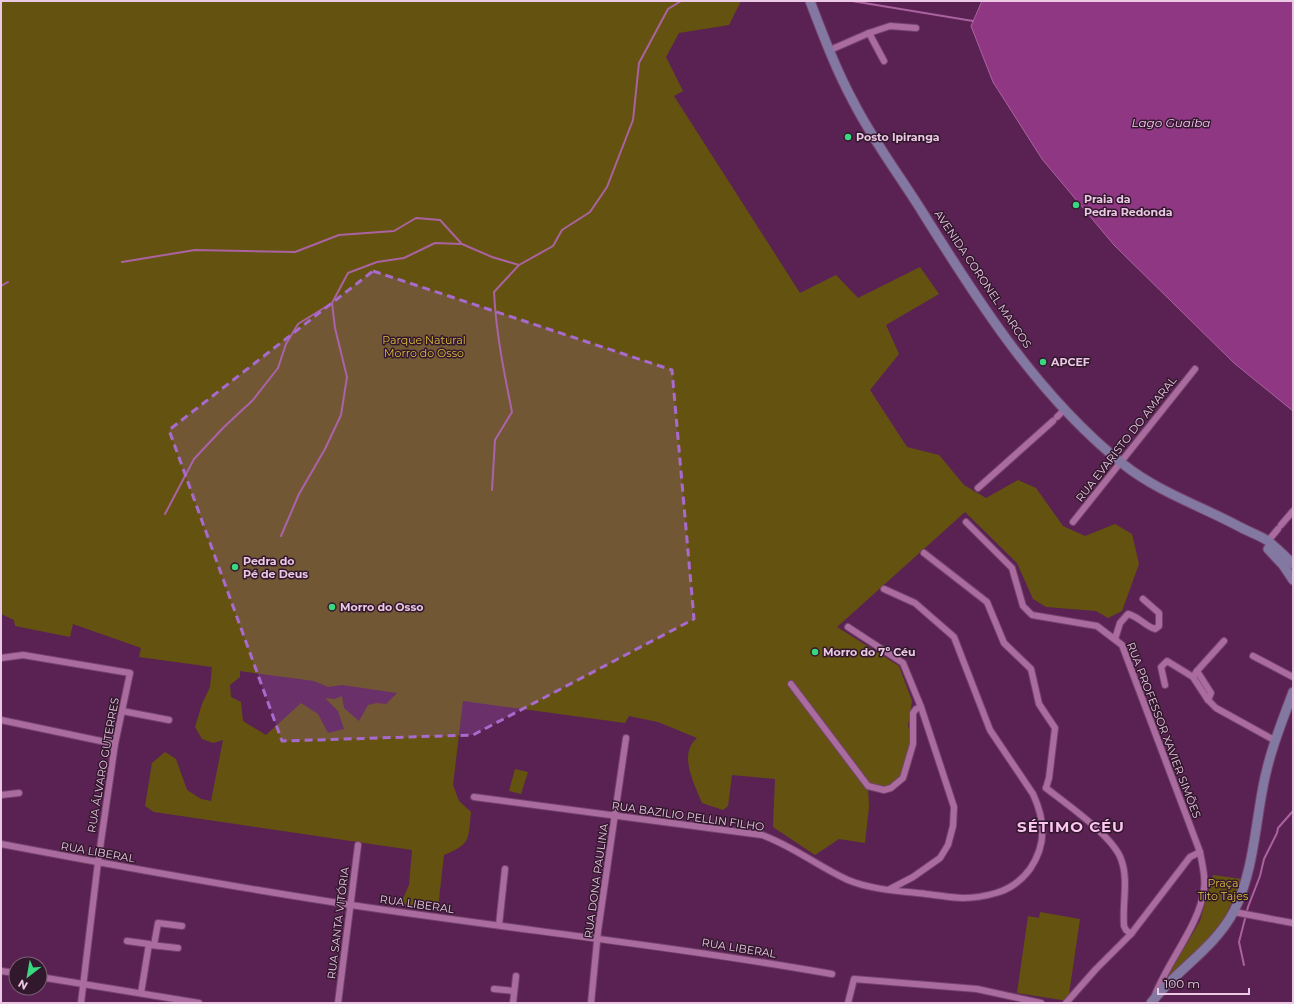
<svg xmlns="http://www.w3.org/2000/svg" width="1294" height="1004" font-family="Montserrat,sans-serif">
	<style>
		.green { fill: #645310; fill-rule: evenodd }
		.water { fill: #903784; stroke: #ab62a0 }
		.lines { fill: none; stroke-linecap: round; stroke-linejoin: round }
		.stream { stroke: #ab62a0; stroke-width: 2 }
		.street-casing { stroke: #75436d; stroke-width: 8 }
		.secondary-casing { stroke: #75436d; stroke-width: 11 }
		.street { stroke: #aa6c9e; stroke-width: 6 }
		.secondary { stroke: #8378a1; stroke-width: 9 }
		.marked { fill: #a86acd; fill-opacity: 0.2; stroke: #a86acd; stroke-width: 3; stroke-dasharray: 8 5; stroke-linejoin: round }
		.poi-dot { fill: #39d87f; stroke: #31182d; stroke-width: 1.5 }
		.labels { text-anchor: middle; stroke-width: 3; stroke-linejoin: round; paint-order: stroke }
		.poi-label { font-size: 11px; font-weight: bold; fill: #ebc8e3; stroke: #31182d; text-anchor: start }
		.street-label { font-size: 11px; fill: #ebc8e3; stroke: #31182d }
		.park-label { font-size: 11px; fill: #e0be3d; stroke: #31182d }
		.water-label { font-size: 12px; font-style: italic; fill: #f8c8ee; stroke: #31182d }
		.district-label { font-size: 15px; font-weight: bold; letter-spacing: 1px; fill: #fcc6f1; stroke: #31182d }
	</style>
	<rect width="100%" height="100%" fill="#5a2252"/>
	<g class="green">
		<path d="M 1,1 L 741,1 L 729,25 L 679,33 L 666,57 L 683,91 L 674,96 L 800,293 L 836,275 L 858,298 L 920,267 L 939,294 L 886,325 L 899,354 L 870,390 L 907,447 L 939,455 L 964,485 L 986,498 L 1018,480 L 1036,488 L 1063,526 L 1085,536 L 1115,524 L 1132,534 L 1139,564 L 1122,611 L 1108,618 L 1096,611 L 1046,607 L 1033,599 L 1017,563 L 965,512 L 837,627 L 899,666 L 912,701 L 908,726 L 912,741 L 900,778 L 891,787 L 868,787 L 869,807 L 865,843 L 839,839 L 815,855 L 773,827 L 775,779 L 732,775 L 728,806 L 723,810 L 702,803 C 694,783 678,754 697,738 L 658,722 L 629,716 L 625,723 L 463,701 L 453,785 L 459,801 L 471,812 C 468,840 471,844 444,855 L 438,908 L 406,905 L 402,901 L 409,885 L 412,850 L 154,812 L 145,806 L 152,763 L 165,752 L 176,759 L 187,790 L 201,799 L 211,801 L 223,740 L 213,743 L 202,739 L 195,727 L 202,704 L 210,687 L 212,667 L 139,657 L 141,648 L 73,624 L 70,637 L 15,626 L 14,620 L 1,614 ZM 240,671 L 314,681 L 328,687 L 342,685 L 397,693 L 386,704 L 377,703 L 368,705 L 359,721 L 344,708 L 342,696 L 335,699 L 325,698 L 338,711 L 344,729 L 328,733 L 318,714 L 301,703 L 266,735 L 243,721 L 241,702 L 231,697 L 230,685 L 240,677 Z"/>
		<path d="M 515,769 L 528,772 L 521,794 L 509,791 Z"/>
		<path d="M 1213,875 L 1242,879 L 1221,926 L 1164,982 L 1200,921 Z"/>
		<path d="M 1040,912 L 1080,919 L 1068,1001 L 1017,993 L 1028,916 L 1039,918 Z"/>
	</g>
	<path class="water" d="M 982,1 L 1293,1 L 1293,411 L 1234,363 L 1114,245 L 1042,159 L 993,82 L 971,26 Z"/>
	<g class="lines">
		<g class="stream">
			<path d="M 852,1 L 973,21"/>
			<path d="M 122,262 L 195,250 L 295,252 L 339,235 L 394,231 L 416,218 L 440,220 L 461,243"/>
			<path d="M 1,286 L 8,282"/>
			<path d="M 492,490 L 495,440 L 512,412 C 504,372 496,333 494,292 L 519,265"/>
			<path d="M 165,514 L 194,459 L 224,427 L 253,400 L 278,368 L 286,344 L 298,324 L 332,303"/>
			<path d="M 281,536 L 299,494 L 325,449 L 341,415 L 347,377 L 335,328 L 332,303 L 348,273 L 377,262 L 404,258 L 435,243 L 462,244 L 492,257 L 519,265 L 553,246 L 562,230 L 590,212 L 607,187 L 633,120 L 639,63 L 668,9 L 681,1"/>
			<path d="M 1244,965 L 1239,942 L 1248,907 L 1260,876 L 1264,859 L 1277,833 L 1278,828 L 1293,811"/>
		</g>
		<g class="street-casing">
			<g id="street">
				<path d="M 869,33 L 884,61"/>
				<path d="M 830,50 L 869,33 L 890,26 L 916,28"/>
				<path d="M 1057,417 L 1065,409"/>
				<path d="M 978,488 L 1053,421"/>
				<path d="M 966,522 L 1012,568 L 1023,606 L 1032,615 L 1097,626 L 1122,645 L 1200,852 C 1202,864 1206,877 1204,889 C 1200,924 1168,961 1155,995"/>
				<path d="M 1073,522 L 1195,369"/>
				<path d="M 1281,525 L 1293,511"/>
				<path d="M 1268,541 L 1278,529"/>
				<path d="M 924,553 L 987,602 L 1004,643 L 1031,669 L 1039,704 L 1055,728 L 1049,778 L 1046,788"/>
				<path d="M 848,627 L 903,663 L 921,707 L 954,807 L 953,826 L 948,845 L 940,858 L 913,877 L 890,889"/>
				<path d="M 1115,639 L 1120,623 L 1128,614 C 1138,616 1145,626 1155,629 L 1159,626 L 1159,613 L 1143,599"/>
				<path d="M 1253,656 L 1293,677"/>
				<path d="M 1,658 L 23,655 L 130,673 L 115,744 L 98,862 L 81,1003"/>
				<path d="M 1197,671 L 1224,641"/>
				<path d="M 1193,677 L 1197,671 L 1211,693 L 1208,700"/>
				<path d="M 791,684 L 868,786 L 884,790 L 891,788 L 903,778 L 913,744 L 913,713 L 916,709 L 921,707"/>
				<path d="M 1165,685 L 1161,667 L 1167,661 L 1193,677 L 1208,700 L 1216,708 L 1274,740"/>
				<path d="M 122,711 L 169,720"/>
				<path d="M 1,720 L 115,744"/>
				<path d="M 1046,788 C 1065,803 1113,836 1121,859 C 1129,880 1122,904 1124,926 L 1126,930 L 1131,934"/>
				<path d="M 1,795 L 19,793"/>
				<path d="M 474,797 L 762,835 C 793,846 819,867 848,880 C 872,890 901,891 926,894 C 938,895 951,898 963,898 C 973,898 986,896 996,893 C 1010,889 1021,881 1030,869 C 1047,844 1045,820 1033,794 L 990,730 L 954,637 L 915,603 L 884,589"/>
				<path d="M 1,844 C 117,866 234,887 351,905 C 511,929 673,946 832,974"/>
				<path d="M 1234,912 L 1293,923"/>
				<path d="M 499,925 L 505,869"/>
				<path d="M 127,941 L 149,944 L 141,993"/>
				<path d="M 150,945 L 178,948"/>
				<path d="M 154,945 L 158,923 L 182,926"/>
				<path d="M 1,971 L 16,973"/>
				<path d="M 40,977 L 199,1003"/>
				<path d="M 494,989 L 514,991"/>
				<path d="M 338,1003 L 358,845"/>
				<path d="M 513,1003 L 516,976"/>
				<path d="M 591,1003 L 598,931 L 626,738"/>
				<path d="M 848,1003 L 854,979 L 977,989 L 1041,1003"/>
				<path d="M 1066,1003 L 1096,969 L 1131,934 L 1190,857 L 1200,852"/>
			</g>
		</g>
		<g class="secondary-casing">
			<g id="secondary">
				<path d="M 810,1 C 823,35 836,70 854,103 C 874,142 900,176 923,213 C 979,303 1039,397 1123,464 C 1158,492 1201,506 1240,527 C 1249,532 1259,535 1268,541 C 1277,548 1285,556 1293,564"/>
				<path d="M 1268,549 L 1283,565 L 1293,580"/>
				<path d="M 1151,1003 C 1176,970 1215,948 1234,911 C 1253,873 1255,828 1263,787 C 1269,754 1281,724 1293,692"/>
			</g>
		</g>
		<use href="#street" class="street"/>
		<use href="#secondary" class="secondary"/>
	</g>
	<path class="marked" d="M 373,271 L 672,370 L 694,619 L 473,735 L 282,741 L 169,430 Z"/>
	<g class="poi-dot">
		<circle cx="848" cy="137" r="4"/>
		<circle cx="1076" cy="205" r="4"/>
		<circle cx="1043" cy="362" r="4"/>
		<circle cx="235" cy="567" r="4"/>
		<circle cx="332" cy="607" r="4"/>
		<circle cx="815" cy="652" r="4"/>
	</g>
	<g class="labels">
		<g class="poi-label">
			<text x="856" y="141">Posto Ipiranga</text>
			<text x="1084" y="203">Praia da<tspan x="1084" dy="13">Pedra Redonda</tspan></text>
			<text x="1051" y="366">APCEF</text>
			<text x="243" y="565">Pedra do<tspan x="243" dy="13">Pé de Deus</tspan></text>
			<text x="340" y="611">Morro do Osso</text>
			<text x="823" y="656">Morro do 7º Céu</text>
		</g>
		<g class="street-label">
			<text transform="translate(983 279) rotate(56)" y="4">AVENIDA CORONEL MARCOS</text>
			<text transform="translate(1126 439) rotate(-52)" y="4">RUA EVARISTO DO AMARAL</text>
			<text transform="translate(1164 730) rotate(69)" y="4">RUA PROFESSOR XAVIER SIMÕES</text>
			<text transform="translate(103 765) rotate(-80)" y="4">RUA ÁLVARO GUTERRES</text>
			<text transform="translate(688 816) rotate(8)" y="4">RUA BAZILIO PELLIN FILHO</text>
			<text transform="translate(98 852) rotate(10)" y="4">RUA LIBERAL</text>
			<text transform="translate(596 881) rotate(-82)" y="4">RUA DONA PAULINA</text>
			<text transform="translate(417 904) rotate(8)" y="4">RUA LIBERAL</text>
			<text transform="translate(338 923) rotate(-83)" y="4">RUA SANTA VITÓRIA</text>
			<text transform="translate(739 948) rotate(9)" y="4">RUA LIBERAL</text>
		</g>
		<g class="park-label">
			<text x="424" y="344">Parque Natural<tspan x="424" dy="13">Morro do Osso</tspan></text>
			<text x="1223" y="887">Praça<tspan x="1223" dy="13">Tito Tajes</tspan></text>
		</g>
		<g class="water-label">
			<text x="1171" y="127">Lago Guaíba</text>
		</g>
		<g class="district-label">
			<text x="1071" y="832">SÉTIMO CÉU</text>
		</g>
	</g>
	<rect width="1294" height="1004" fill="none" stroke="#ebc8e3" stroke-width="4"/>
	<g transform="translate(28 976) rotate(211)"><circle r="19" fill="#31182d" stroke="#7b5e76"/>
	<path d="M0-3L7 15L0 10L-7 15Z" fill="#39d87f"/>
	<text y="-6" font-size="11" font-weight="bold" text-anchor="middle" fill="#ebc8e3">N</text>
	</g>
	<path d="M1158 988v6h91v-6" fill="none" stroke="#ebc8e3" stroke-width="2"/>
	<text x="1164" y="988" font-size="12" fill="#ebc8e3" stroke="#31182d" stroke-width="3" paint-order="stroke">100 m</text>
</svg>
